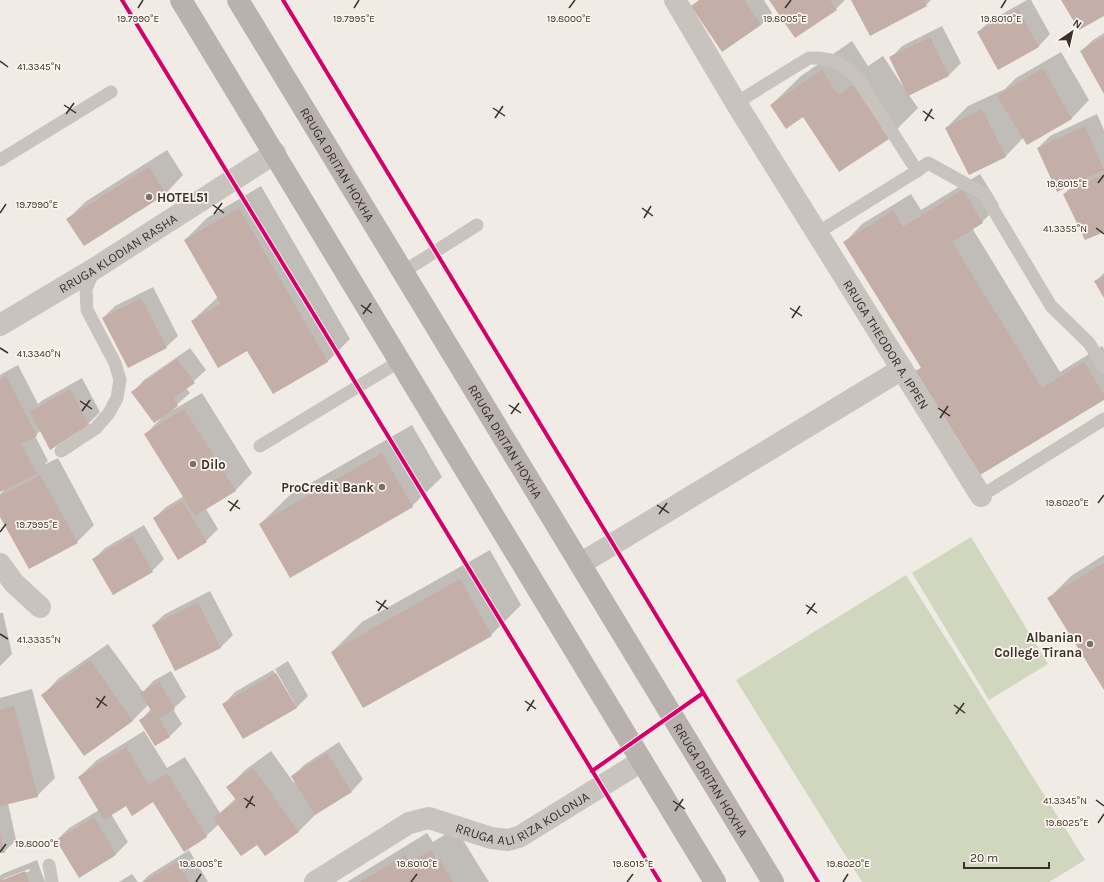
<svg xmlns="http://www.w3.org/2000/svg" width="1104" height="882" font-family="Karla,sans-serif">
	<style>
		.green { fill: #d1d6bf }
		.shadow { fill: #0003; fill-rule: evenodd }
		.building { fill: #c3afa7 }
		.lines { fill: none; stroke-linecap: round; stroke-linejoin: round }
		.service { stroke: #c9c3be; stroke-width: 13 }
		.minor { stroke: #c9c3be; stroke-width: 22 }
		.primary { stroke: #b8b1ad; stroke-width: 22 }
		.cycleway-casing { stroke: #fbf5ee; stroke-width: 6 }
		.cycleway { stroke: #d6006c; stroke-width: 4 }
		.ticks { fill: none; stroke: #3b302b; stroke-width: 1.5 }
		.poi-dot { fill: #7a716c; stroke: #fbf5ee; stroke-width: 1.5 }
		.labels { text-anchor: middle; stroke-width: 3.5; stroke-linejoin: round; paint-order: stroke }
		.street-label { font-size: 13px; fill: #3b302b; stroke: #fbf5ee }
		.poi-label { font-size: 13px; font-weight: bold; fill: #3b302b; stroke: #fbf5ee; text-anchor: start }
		.ticks-label { font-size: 10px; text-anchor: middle; fill: #3b302b; stroke: #fbf5ee; stroke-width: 3.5; stroke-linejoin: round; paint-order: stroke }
	</style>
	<rect width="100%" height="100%" fill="#f0ebe5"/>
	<g class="green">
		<path d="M 971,537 L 1048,664 L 989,700 L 912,573 Z"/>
		<path d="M 906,575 L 1085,860 L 1049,882 L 862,882 L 736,680 Z"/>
	</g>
	<g class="shadow">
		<path d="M 699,0 L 764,0 L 772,13 L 761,25 L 692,6 Z"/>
		<path d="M 770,0 L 845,0 L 836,9 Z"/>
		<path d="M 852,0 L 931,0 L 926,5 L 870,34 Z"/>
		<path d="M 1027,0 L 1031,0 L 1050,34 L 1039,46 L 998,69 L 978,32 L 990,21 Z"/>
		<path d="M 942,26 L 961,63 L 949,75 L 909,95 L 918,108 L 888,138 L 803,116 L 771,105 L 801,76 L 852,41 L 868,66 L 883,56 L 904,88 L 891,58 L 902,46 Z"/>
		<path d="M 1104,33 L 1104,92 L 1081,51 L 1093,40 Z"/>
		<path d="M 1061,52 L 1089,100 L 1072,118 L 1027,144 L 1023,138 L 1006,156 L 969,174 L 946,128 L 968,106 L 1005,89 L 1016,78 Z"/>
		<path d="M 1097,114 L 1104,130 L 1104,231 L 1064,194 L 1076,182 L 1038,148 L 1050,136 Z"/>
		<path d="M 167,150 L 183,175 L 166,193 L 84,245 L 68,219 L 85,202 Z"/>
		<path d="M 980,174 L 999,205 L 982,222 L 972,228 L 1060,372 L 1102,346 L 1104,349 L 1104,399 L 917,372 L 922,367 L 845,242 L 862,224 L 911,194 L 921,210 Z"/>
		<path d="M 261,186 L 350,339 L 328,361 L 273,393 L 248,350 L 192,321 L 218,297 L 185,240 L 207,218 Z"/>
		<path d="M 1104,273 L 1104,296 L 1096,281 Z"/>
		<path d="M 153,287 L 178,336 L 166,347 L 103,318 L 115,306 Z"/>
		<path d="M 190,348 L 206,370 L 186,388 L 190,393 L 172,409 L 173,410 L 202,393 L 252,473 L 235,491 L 206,509 L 218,529 L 206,541 L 154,518 L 166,507 L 184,496 L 146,434 L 161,418 L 133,392 L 144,380 Z"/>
		<path d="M 18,365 L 38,404 L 43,400 L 82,378 L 100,412 L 88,424 L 41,430 L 35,436 L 48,461 L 44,465 L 58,458 L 94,525 L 77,542 L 0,514 L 0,494 L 5,489 L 0,491 L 0,375 Z"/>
		<path d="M 412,425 L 442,477 L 412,506 L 260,524 L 290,495 Z"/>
		<path d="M 144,525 L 164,559 L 152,571 L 94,559 L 105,548 Z"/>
		<path d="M 490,550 L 521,605 L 491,635 L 332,652 L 362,622 Z"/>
		<path d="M 1104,555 L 1104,688 L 1049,598 L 1071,576 Z"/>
		<path d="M 210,591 L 233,635 L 221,647 L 176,670 L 153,625 L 165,614 Z"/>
		<path d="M 0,613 L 3,613 L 12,654 L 0,666 Z"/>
		<path d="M 108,644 L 143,692 L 153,681 L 171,671 L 186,697 L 173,709 L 182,724 L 170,736 L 155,744 L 141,720 L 151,709 L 148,705 L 133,720 L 84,754 L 42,696 L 59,678 Z"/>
		<path d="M 288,661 L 308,696 L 296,708 L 224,704 L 235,692 L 273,670 L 294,706 L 296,706 L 275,669 Z"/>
		<path d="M 32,689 L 55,778 L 37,796 L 8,803 L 16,840 L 4,852 L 0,852 L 0,698 Z"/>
		<path d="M 144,731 L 167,768 L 185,757 L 220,813 L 236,798 L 228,787 L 245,770 L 271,751 L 294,783 L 295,782 L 292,777 L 304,765 L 339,742 L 363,779 L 352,791 L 316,814 L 299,831 L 265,855 L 257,843 L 219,824 L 206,836 L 154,801 L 127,805 L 111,814 L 128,842 L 116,854 L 79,876 L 57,840 L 69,828 L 99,810 L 79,777 L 97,760 Z"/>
		<path d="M 454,829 L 461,837 L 489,882 L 347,882 L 427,833 L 433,842 Z"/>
		<path d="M 189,850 L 208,882 L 142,882 L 149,875 Z"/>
		<path d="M 37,860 L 45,882 L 0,882 L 0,876 L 2,874 ZM 29,869 L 30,871 L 3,881 L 3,879 Z"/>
		<path d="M 132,874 L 138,882 L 119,882 Z"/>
	</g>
	<g class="building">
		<path d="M 700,0 L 744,0 L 761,25 L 722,52 L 691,6 Z"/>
		<path d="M 769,0 L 830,0 L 837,10 L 795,38 Z"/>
		<path d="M 851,0 L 924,0 L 927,6 L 870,36 Z"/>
		<path d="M 1061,0 L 1104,0 L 1104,16 L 1079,30 Z"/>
		<path d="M 1018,9 L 1039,47 L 998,70 L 977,32 Z"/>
		<path d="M 930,37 L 949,76 L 908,96 L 889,57 Z"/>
		<path d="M 1104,37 L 1104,94 L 1080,51 Z"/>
		<path d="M 1043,68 L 1072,119 L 1027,145 L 997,96 Z"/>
		<path d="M 822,70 L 838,95 L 853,85 L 889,139 L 839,172 L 803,117 L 786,129 L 770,105 Z"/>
		<path d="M 982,109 L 1006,157 L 969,175 L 945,128 Z"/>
		<path d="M 1085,126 L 1104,170 L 1057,192 L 1037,148 Z"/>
		<path d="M 149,167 L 166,194 L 84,246 L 66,219 Z"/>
		<path d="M 1104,174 L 1104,232 L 1085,240 L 1063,194 Z"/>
		<path d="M 963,190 L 983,223 L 952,242 L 1042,388 L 1084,362 L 1104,395 L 1104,400 L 980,475 L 915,371 L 921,368 L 917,361 L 843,242 L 893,211 L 903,227 Z"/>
		<path d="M 239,208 L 328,362 L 273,394 L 247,351 L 218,368 L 191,321 L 221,304 L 184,240 Z"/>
		<path d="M 1104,276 L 1104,298 L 1094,281 Z"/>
		<path d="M 141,298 L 167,348 L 128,368 L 102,318 Z"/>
		<path d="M 177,359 L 195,383 L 173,398 L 178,406 L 154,423 L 131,392 Z"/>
		<path d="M 6,376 L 37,436 L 21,444 L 37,474 L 0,492 L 0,380 Z"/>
		<path d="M 70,389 L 89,425 L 50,450 L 30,412 Z"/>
		<path d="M 184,409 L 236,491 L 195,516 L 144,434 Z"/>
		<path d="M 382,453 L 413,507 L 290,578 L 259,524 Z"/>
		<path d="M 40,475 L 78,543 L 29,569 L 0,517 L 0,496 Z"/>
		<path d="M 182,501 L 207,542 L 178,560 L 153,518 Z"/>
		<path d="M 132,536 L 153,572 L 113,595 L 92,559 Z"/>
		<path d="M 1104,563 L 1104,690 L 1047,598 Z"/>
		<path d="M 460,579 L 492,636 L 363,708 L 331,652 Z"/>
		<path d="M 198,603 L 221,648 L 175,671 L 152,625 Z"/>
		<path d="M 90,660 L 133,721 L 84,756 L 41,695 Z"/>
		<path d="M 276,673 L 297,708 L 243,739 L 222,704 Z"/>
		<path d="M 159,682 L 175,709 L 159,718 L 170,737 L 155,746 L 139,720 L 152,712 L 140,693 Z"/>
		<path d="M 14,706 L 38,797 L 0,806 L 0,710 Z"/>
		<path d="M 126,747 L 149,785 L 167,773 L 207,837 L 184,852 L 153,802 L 132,816 L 126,806 L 104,820 L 78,777 Z"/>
		<path d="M 327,753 L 352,792 L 315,815 L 291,776 Z"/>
		<path d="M 253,768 L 299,832 L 265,856 L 257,845 L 241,856 L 213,818 L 237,801 L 226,787 Z"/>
		<path d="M 94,817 L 116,855 L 79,878 L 56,840 Z"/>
		<path d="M 0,834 L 5,853 L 0,853 Z"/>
		<path d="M 431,850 L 437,860 L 439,859 L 453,882 L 360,882 L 405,855 L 410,863 Z"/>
		<path d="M 177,862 L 189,882 L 144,882 Z"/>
		<path d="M 25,871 L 29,882 L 0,882 L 0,881 Z"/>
	</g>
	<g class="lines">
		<g class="service">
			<path d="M 736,103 L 809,58 C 833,57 843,63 859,80 L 917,171 L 817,233"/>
			<path d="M 0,160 L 111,92"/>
			<path d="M 917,171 L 928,163 L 984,194 L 1051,306 L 1089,343 L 1104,367"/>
			<path d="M 403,272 L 477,225"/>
			<path d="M 260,446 L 400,361"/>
			<path d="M 61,451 L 96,428 L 109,413 L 117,398 L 120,380 L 115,363 L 87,310 L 86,289 L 94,270"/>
			<path d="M 981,496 L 1104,419"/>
			<path d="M 49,865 L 52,882"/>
		</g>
		<g class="minor">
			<path id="s1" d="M 675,0 L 736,103 L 981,496"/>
			<path id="s2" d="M 0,325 L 94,269 L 275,153"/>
			<path d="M 0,564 L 14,583 L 40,607"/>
			<path d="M 580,564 L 902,369"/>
			<path id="s3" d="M 315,882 L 409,823 L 429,818 L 491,838 L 508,840 L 519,837 L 642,761"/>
		</g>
		<g class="primary">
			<path d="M 181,0 L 715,882"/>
			<path id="s4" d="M 238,0 L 773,882"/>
		</g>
		<g class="cycleway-casing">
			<g id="cycleway">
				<path d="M 122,0 L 660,882"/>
				<path d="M 283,0 L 818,882"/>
				<path d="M 592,771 L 703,693"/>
			</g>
		</g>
		<use href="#cycleway" class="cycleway"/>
	</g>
	<path class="ticks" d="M 138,8 L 143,0M 354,8 L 359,0M 569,8 L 575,0M 785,8 L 791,0M 1001,8 L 1006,0M 0,61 L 8,67M 64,105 L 76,113M 493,108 L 505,116M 923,111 L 934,119M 66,114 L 74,103M 495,118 L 503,106M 925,121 L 932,109M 1098,183 L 1104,175M 213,205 L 224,213M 642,208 L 653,216M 0,213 L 6,204M 214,214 L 222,203M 644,218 L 651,206M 1096,228 L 1104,234M 361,305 L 372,313M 790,308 L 802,316M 363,314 L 371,303M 792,318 L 800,306M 0,348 L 8,353M 80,401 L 92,409M 509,405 L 521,413M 938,408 L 950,416M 82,411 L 90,400M 511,414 L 519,403M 940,418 L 948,406M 228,501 L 240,509M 1098,503 L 1104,495M 657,505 L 669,513M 230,511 L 238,500M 659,514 L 667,503M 0,532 L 6,524M 376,601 L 388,609M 806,605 L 817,613M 378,611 L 386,600M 807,614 L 815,603M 0,634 L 8,639M 96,698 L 107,706M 525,701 L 536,709M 954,705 L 965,713M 97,708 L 105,696M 527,711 L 534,700M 956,714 L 964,703M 244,798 L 255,806M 1096,800 L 1104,806M 673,801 L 685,809M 246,808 L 253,796M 675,811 L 683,799M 1098,823 L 1104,814M 0,852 L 6,844M 196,882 L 201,874M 411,882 L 417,874M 627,882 L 633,874M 843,882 L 848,874"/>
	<g class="poi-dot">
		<circle cx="149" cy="197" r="4"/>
		<circle cx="193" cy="464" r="4"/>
		<circle cx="382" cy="487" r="4"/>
		<circle cx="1090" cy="644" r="4"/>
	</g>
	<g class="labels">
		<g class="street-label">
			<text dy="5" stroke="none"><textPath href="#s4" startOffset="192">RRUGA DRITAN HOXHA</textPath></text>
			<text dy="5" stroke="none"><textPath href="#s2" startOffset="138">RRUGA KLODIAN RASHA</textPath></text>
			<text dy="5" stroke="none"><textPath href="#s1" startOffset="404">RRUGA THEODOR A. IPPEN</textPath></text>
			<text dy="5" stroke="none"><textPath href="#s4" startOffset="516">RRUGA DRITAN HOXHA</textPath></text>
			<text dy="5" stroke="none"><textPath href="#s4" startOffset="912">RRUGA DRITAN HOXHA</textPath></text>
			<text dy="5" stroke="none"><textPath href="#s3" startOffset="233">RRUGA ALI RIZA KOLONJA</textPath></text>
		</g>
		<g class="poi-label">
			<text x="157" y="202">HOTEL51</text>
			<text x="201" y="469">Dilo</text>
			<text x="374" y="492" text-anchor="end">ProCredit Bank</text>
			<text x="1082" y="642" text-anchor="end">Albanian<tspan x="1082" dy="15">College Tirana</tspan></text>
		</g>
	</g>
	<g class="ticks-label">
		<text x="138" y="22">19.7990°E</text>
		<text x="354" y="22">19.7995°E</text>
		<text x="569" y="22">19.8000°E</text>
		<text x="785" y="22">19.8005°E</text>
		<text x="1001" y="22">19.8010°E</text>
		<text x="39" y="70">41.3345°N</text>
		<text x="1067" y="187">19.8015°E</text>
		<text x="37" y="208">19.7990°E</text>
		<text x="1065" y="232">41.3355°N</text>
		<text x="39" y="357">41.3340°N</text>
		<text x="1067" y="506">19.8020°E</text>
		<text x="37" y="528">19.7995°E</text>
		<text x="39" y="643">41.3335°N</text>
		<text x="1065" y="804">41.3345°N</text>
		<text x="1067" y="826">19.8025°E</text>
		<text x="37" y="847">19.8000°E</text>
		<text x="201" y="867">19.8005°E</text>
		<text x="417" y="867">19.8010°E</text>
		<text x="633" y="867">19.8015°E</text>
		<text x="848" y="867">19.8020°E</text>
	</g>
	<g transform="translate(1072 32) rotate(34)" stroke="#fbf5ee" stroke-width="3" paint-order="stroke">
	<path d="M0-3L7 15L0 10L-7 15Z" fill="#3b302b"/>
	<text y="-6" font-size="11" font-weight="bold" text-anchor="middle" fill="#3b302b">N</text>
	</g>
	<path d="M964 862v6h85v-6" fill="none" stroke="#3b302b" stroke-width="2"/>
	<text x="970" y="862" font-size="12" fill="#3b302b" stroke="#fbf5ee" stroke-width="3" paint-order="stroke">20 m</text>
</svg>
